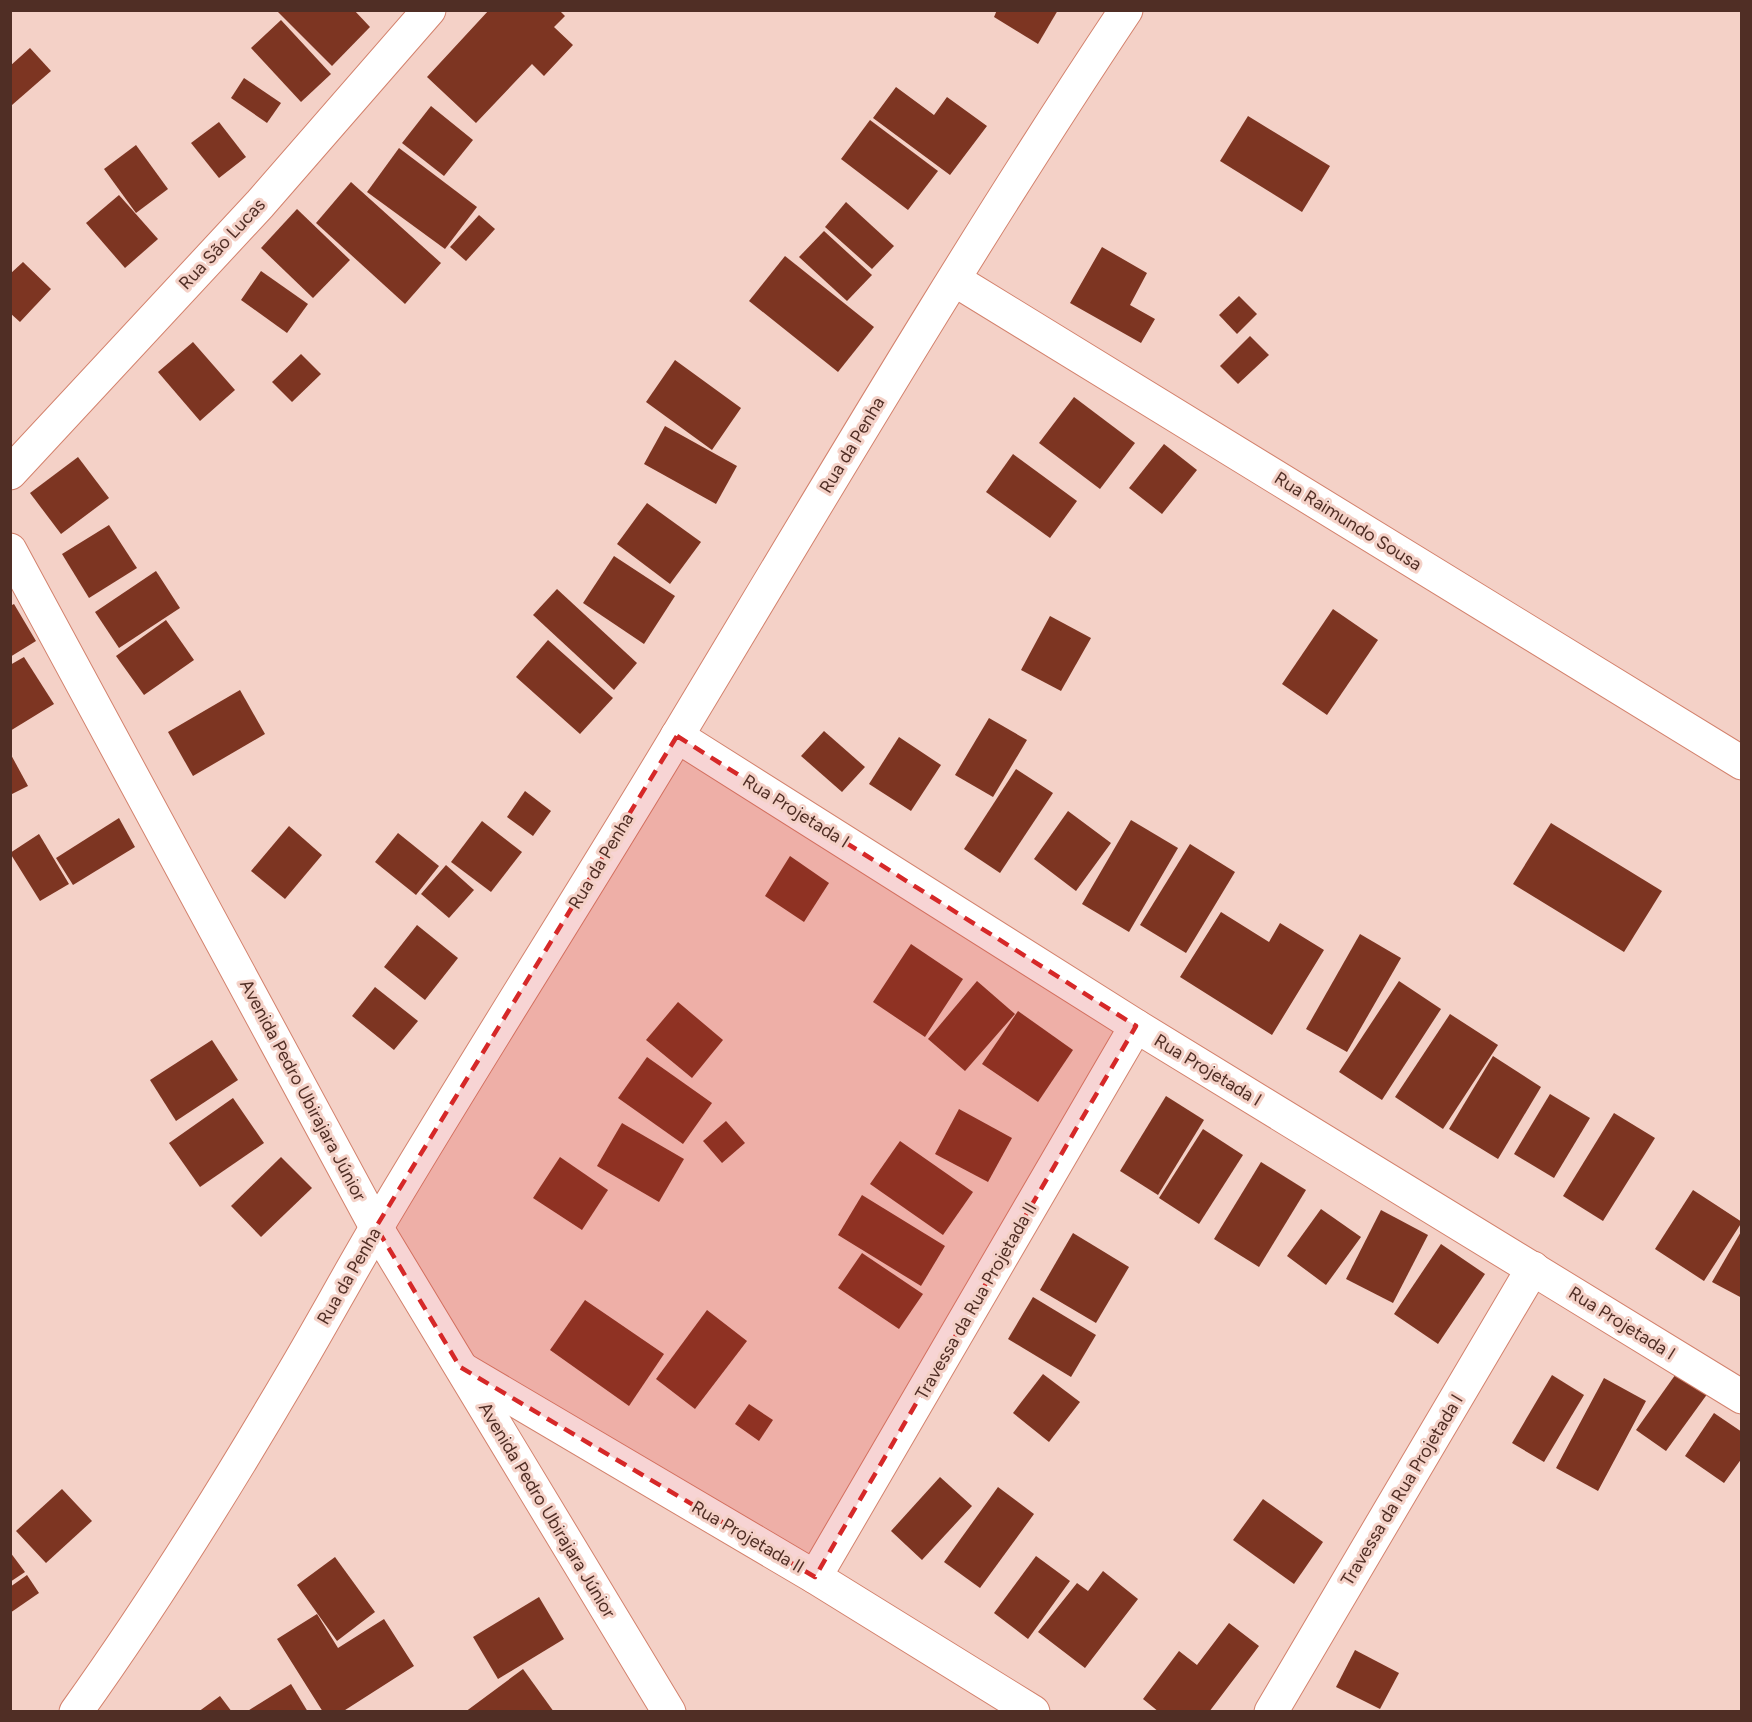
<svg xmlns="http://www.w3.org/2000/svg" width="1752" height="1722" font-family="Figtree,sans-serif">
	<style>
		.building { fill: #7d3522 }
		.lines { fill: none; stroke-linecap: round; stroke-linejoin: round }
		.minor-casing { stroke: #d3826d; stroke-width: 35 }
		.minor { stroke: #fff; stroke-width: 33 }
		.marked { fill: #d62828; fill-opacity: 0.2; stroke: #d62828; stroke-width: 4.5; stroke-dasharray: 12 8; stroke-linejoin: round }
		.labels { text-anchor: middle; stroke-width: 6; stroke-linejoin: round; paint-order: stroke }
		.street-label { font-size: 18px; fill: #502e25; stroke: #f4d1c7 }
	</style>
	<rect width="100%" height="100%" fill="#f4d1c7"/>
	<g class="building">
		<path d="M 276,10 L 354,10 L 370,27 L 332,66 Z"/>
		<path d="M 489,10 L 559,10 L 565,16 L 554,27 L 573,45 L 544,76 L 532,64 L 476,123 L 427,77 Z"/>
		<path d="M 997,10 L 1058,10 L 1038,44 L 994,17 Z"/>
		<path d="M 281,20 L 331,74 L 301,102 L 251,48 Z"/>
		<path d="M 30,48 L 51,71 L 12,105 L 10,66 Z"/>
		<path d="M 244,78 L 281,103 L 267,123 L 231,98 Z"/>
		<path d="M 896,87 L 934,115 L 947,97 L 987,126 L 950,175 L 873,118 Z"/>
		<path d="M 431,106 L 473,140 L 444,176 L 402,143 Z"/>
		<path d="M 1248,116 L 1330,166 L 1302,212 L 1220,161 Z"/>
		<path d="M 870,120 L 938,171 L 908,210 L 841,159 Z"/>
		<path d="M 219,122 L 246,157 L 219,178 L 191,143 Z"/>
		<path d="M 136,145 L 168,189 L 136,213 L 104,169 Z"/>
		<path d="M 399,148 L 477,207 L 445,249 L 367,192 Z"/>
		<path d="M 351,182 L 441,263 L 405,304 L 316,223 Z"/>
		<path d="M 119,195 L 158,239 L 125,268 L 86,223 Z"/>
		<path d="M 846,202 L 894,246 L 872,269 L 825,227 Z"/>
		<path d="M 297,209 L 350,260 L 313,298 L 261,248 Z"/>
		<path d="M 479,215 L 495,229 L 466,261 L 450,247 Z"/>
		<path d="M 824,231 L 872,275 L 847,301 L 799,257 Z"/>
		<path d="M 1102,247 L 1147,273 L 1130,305 L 1155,319 L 1141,343 L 1070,303 Z"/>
		<path d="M 785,256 L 874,327 L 838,372 L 749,301 Z"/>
		<path d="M 23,262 L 51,289 L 20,322 L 10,313 L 10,274 Z"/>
		<path d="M 261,271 L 308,304 L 287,333 L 241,300 Z"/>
		<path d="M 1239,296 L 1257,314 L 1237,334 L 1219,315 Z"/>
		<path d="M 1250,336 L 1269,355 L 1238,384 L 1220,366 Z"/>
		<path d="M 193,342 L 235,390 L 200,421 L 158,372 Z"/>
		<path d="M 301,354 L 321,374 L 292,402 L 272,382 Z"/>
		<path d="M 675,360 L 741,408 L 712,450 L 646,402 Z"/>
		<path d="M 1074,397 L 1135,443 L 1100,489 L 1039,443 Z"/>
		<path d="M 665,426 L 737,466 L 716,504 L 644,464 Z"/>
		<path d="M 1164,444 L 1197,470 L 1162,514 L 1129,488 Z"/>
		<path d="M 1013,454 L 1077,501 L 1050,538 L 986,492 Z"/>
		<path d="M 78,457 L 109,498 L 61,534 L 30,493 Z"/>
		<path d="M 647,503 L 701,542 L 670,584 L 617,544 Z"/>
		<path d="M 109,525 L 137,568 L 89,598 L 62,554 Z"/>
		<path d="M 614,556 L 675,596 L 644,644 L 583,603 Z"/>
		<path d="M 156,571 L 180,608 L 119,648 L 95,612 Z"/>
		<path d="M 557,589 L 637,663 L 614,690 L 533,615 Z"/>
		<path d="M 14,604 L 36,641 L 10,657 L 10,606 Z"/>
		<path d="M 1333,609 L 1378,640 L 1327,715 L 1282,684 Z"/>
		<path d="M 1050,616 L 1091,638 L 1061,691 L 1021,670 Z"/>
		<path d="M 166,620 L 194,660 L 144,695 L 116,656 Z"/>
		<path d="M 548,640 L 613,698 L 580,734 L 516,677 Z"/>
		<path d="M 24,657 L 54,704 L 10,731 L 10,665 Z"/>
		<path d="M 240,690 L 265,734 L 193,776 L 168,732 Z"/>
		<path d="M 989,718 L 1027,740 L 993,797 L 955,775 Z"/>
		<path d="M 824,731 L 865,767 L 842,792 L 801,756 Z"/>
		<path d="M 899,737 L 941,765 L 911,811 L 869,784 Z"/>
		<path d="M 10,753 L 28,786 L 10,795 Z"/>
		<path d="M 1016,769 L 1053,793 L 1000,873 L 964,849 Z"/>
		<path d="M 525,791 L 551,811 L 533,836 L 507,817 Z"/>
		<path d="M 1068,811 L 1111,843 L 1076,891 L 1034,859 Z"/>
		<path d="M 119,818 L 135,847 L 73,885 L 56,858 Z"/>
		<path d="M 1131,820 L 1178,848 L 1129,932 L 1082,904 Z"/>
		<path d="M 482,821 L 522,852 L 491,892 L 451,862 Z"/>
		<path d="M 1551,823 L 1662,891 L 1624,952 L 1513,884 Z"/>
		<path d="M 289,826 L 322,855 L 285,899 L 251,871 Z"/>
		<path d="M 398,833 L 439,866 L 416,895 L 375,862 Z"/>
		<path d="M 39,834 L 69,884 L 40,901 L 10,853 Z"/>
		<path d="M 1190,844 L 1235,872 L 1186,953 L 1140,925 Z"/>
		<path d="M 790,856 L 829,883 L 804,922 L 765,896 Z"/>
		<path d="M 446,865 L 474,890 L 449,918 L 421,894 Z"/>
		<path d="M 1221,912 L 1269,942 L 1280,923 L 1324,950 L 1272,1035 L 1180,977 Z"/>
		<path d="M 417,925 L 458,958 L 425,1000 L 384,967 Z"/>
		<path d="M 1360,934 L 1401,958 L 1347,1052 L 1306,1029 Z"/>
		<path d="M 911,944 L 963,979 L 925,1037 L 873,1002 Z"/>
		<path d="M 977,981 L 1015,1014 L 965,1071 L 928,1039 Z"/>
		<path d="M 1399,981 L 1441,1009 L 1382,1100 L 1339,1072 Z"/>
		<path d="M 375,987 L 418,1021 L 394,1050 L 352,1016 Z"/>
		<path d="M 678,1002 L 723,1040 L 692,1078 L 646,1040 Z"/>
		<path d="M 1018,1011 L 1073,1050 L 1038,1102 L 982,1064 Z"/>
		<path d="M 1450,1014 L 1498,1045 L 1443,1129 L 1395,1097 Z"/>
		<path d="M 212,1040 L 238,1080 L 176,1121 L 150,1080 Z"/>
		<path d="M 1493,1056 L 1541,1087 L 1498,1159 L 1449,1129 Z"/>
		<path d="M 647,1057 L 712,1103 L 683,1144 L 618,1098 Z"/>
		<path d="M 1550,1094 L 1590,1118 L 1554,1178 L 1514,1154 Z"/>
		<path d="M 1166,1096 L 1204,1120 L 1158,1195 L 1120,1171 Z"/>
		<path d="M 233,1098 L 264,1143 L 200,1187 L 169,1143 Z"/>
		<path d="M 959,1109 L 1012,1138 L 988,1182 L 935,1154 Z"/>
		<path d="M 1614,1113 L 1655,1138 L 1603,1221 L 1563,1196 Z"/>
		<path d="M 726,1121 L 745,1143 L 722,1163 L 703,1141 Z"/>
		<path d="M 622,1123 L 684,1159 L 659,1202 L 597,1166 Z"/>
		<path d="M 1203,1129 L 1243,1155 L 1199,1224 L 1159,1198 Z"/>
		<path d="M 900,1141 L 973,1192 L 943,1235 L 870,1184 Z"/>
		<path d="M 281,1157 L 312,1188 L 261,1237 L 231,1206 Z"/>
		<path d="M 560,1157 L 608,1190 L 582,1230 L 533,1198 Z"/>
		<path d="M 1261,1162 L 1306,1190 L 1259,1267 L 1214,1239 Z"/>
		<path d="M 1693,1190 L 1742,1222 L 1704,1281 L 1655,1249 Z"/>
		<path d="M 862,1195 L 945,1246 L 921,1286 L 838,1235 Z"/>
		<path d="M 1321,1209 L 1361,1237 L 1326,1285 L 1287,1256 Z"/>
		<path d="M 1381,1210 L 1428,1235 L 1393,1303 L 1346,1279 Z"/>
		<path d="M 1742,1230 L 1742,1298 L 1712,1282 Z"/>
		<path d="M 1073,1233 L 1129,1267 L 1096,1323 L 1040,1290 Z"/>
		<path d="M 1441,1244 L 1485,1274 L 1438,1344 L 1394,1314 Z"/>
		<path d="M 862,1253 L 923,1294 L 899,1329 L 838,1288 Z"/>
		<path d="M 1033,1297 L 1096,1335 L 1071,1377 L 1008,1339 Z"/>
		<path d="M 585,1300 L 664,1354 L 629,1406 L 550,1350 Z"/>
		<path d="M 707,1310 L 747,1341 L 695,1409 L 656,1379 Z"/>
		<path d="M 1678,1371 L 1708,1393 L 1666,1451 L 1636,1430 Z"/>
		<path d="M 1043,1374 L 1080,1402 L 1049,1442 L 1013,1413 Z"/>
		<path d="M 1552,1375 L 1584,1395 L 1544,1462 L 1512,1443 Z"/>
		<path d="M 1604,1378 L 1646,1401 L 1598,1491 L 1556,1468 Z"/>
		<path d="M 749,1404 L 773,1420 L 759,1441 L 735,1424 Z"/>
		<path d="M 1714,1413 L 1742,1432 L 1742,1458 L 1724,1483 L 1685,1456 Z"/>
		<path d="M 940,1477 L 972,1506 L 922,1560 L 891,1531 Z"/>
		<path d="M 998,1487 L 1034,1514 L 980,1588 L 944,1562 Z"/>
		<path d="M 62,1489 L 92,1521 L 46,1563 L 16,1531 Z"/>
		<path d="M 1263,1499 L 1323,1542 L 1294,1584 L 1233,1540 Z"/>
		<path d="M 10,1552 L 25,1572 L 10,1582 Z"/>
		<path d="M 1036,1556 L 1070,1581 L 1028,1639 L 994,1613 Z"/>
		<path d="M 335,1557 L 375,1612 L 337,1641 L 297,1585 Z"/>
		<path d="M 1103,1571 L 1138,1599 L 1085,1668 L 1038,1632 L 1077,1583 L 1088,1591 Z"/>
		<path d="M 27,1575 L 39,1593 L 10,1613 L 10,1587 Z"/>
		<path d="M 539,1597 L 564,1639 L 498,1679 L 473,1637 Z"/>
		<path d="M 317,1614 L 338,1648 L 384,1619 L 414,1666 L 342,1712 L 323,1712 L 277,1639 Z"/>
		<path d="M 1229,1623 L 1259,1646 L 1209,1712 L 1159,1712 L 1143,1699 L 1179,1651 L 1197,1665 Z"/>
		<path d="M 1355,1650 L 1399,1673 L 1380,1709 L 1336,1687 Z"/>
		<path d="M 523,1669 L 554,1712 L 465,1712 Z"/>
		<path d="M 291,1684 L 308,1712 L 246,1712 Z"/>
		<path d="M 220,1696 L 232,1712 L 198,1712 Z"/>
	</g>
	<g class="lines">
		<g class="minor-casing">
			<g id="minor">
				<path d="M 955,280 L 1742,763"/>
				<path d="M 10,473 L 260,204 L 429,10"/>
				<path d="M 10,550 L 376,1227 L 669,1712"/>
				<path d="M 677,736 L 1136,1026 L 1742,1397"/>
				<path d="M 464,1370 L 815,1577 L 1033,1712"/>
				<path d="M 815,1577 L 1136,1026"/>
				<path d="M 76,1712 C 154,1603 225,1489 293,1373 C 322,1324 349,1274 378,1225 C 477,1058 582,895 682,728 C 827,487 970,244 1126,10"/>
				<path d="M 1271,1712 L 1533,1268"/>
			</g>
		</g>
		<use href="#minor" class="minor"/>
	</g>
	<path class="marked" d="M 677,736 L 1136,1026 L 815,1577 L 460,1367 L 376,1227 Z"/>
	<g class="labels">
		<g class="street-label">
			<text transform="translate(222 244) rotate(-47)" y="6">Rua São Lucas</text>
			<text transform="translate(852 445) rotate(-59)" y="6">Rua da Penha</text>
			<text transform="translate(1348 521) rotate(32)" y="6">Rua Raimundo Sousa</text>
			<text transform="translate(796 811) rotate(32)" y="6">Rua Projetada I</text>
			<text transform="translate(601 861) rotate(-59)" y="6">Rua da Penha</text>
			<text transform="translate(1208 1070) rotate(31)" y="6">Rua Projetada I</text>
			<text transform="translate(303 1090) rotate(62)" y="6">Avenida Pedro Ubirajara Júnior</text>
			<text transform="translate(349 1276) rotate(-60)" y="6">Rua da Penha</text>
			<text transform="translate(976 1301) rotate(-60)" y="6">Travessa da Rua Projetada II</text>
			<text transform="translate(1622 1323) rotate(32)" y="6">Rua Projetada I</text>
			<text transform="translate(1402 1490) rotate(-59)" y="6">Travessa da Rua Projetada I</text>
			<text transform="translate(547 1510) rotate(59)" y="6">Avenida Pedro Ubirajara Júnior</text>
			<text transform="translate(748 1537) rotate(30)" y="6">Rua Projetada II</text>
		</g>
	</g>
	<rect width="1752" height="1722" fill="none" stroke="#502e25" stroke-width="24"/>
</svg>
